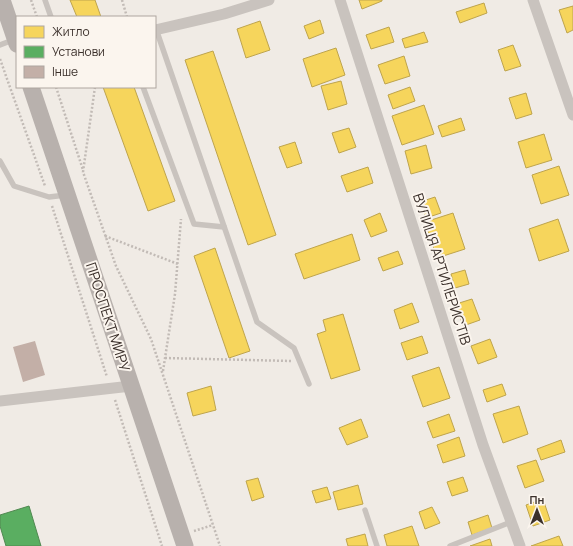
<svg xmlns="http://www.w3.org/2000/svg" width="573" height="546" font-family="Manrope,sans-serif">
	<style>
		.homes { fill: #f6d55c; stroke: #bea44d }
		.public { fill: #5aae61; stroke: #518851 }
		.building { fill: #c3afa7 }
		.lines { fill: none; stroke-linecap: round; stroke-linejoin: round }
		.path { stroke: #c2bbb6; stroke-width: 2.5; stroke-dasharray: 2 2; stroke-linecap: butt }
		.service { stroke: #c9c3be; stroke-width: 5.5 }
		.minor { stroke: #c9c3be; stroke-width: 11 }
		.primary { stroke: #b8b1ad; stroke-width: 17 }
		.labels { text-anchor: middle; stroke-width: 4; stroke-linejoin: round; paint-order: stroke }
		.street-label { font-size: 14px; fill: #3b302b; stroke: #fbf5ee }
	</style>
	<rect width="100%" height="100%" fill="#f0ebe5"/>
	<g class="homes">
		<path d="M 70,0 L 95,0 L 101,17 L 77,17 Z"/>
		<path d="M 359,0 L 382,0 L 382,1 L 362,9 Z"/>
		<path d="M 484,3 L 487,13 L 460,23 L 456,12 Z"/>
		<path d="M 573,6 L 573,30 L 567,33 L 559,10 Z"/>
		<path d="M 320,20 L 324,33 L 309,39 L 304,26 Z"/>
		<path d="M 260,21 L 270,50 L 246,58 L 237,29 Z"/>
		<path d="M 389,27 L 394,42 L 371,49 L 366,35 Z"/>
		<path d="M 424,32 L 428,42 L 405,48 L 402,39 Z"/>
		<path d="M 513,45 L 521,66 L 505,71 L 498,50 Z"/>
		<path d="M 336,48 L 345,75 L 312,87 L 303,59 Z"/>
		<path d="M 213,51 L 276,235 L 248,245 L 185,60 Z"/>
		<path d="M 404,56 L 410,76 L 385,84 L 378,65 Z"/>
		<path d="M 341,81 L 347,104 L 328,110 L 321,86 Z"/>
		<path d="M 103,87 L 134,87 L 175,201 L 148,211 Z"/>
		<path d="M 410,87 L 415,101 L 393,109 L 388,95 Z"/>
		<path d="M 526,93 L 532,114 L 516,119 L 509,98 Z"/>
		<path d="M 424,105 L 434,134 L 402,145 L 392,116 Z"/>
		<path d="M 461,118 L 465,130 L 442,137 L 438,126 Z"/>
		<path d="M 349,128 L 356,147 L 339,153 L 332,133 Z"/>
		<path d="M 544,134 L 552,160 L 526,168 L 518,142 Z"/>
		<path d="M 295,142 L 302,163 L 287,168 L 279,147 Z"/>
		<path d="M 426,145 L 432,168 L 411,174 L 405,151 Z"/>
		<path d="M 559,166 L 569,195 L 541,204 L 532,175 Z"/>
		<path d="M 368,167 L 373,183 L 347,192 L 341,176 Z"/>
		<path d="M 435,197 L 441,213 L 426,218 L 420,202 Z"/>
		<path d="M 380,213 L 387,231 L 371,237 L 364,220 Z"/>
		<path d="M 453,213 L 465,249 L 437,258 L 425,222 Z"/>
		<path d="M 558,219 L 569,251 L 539,261 L 529,229 Z"/>
		<path d="M 352,234 L 360,260 L 304,279 L 295,254 Z"/>
		<path d="M 215,248 L 250,351 L 229,358 L 194,256 Z"/>
		<path d="M 398,251 L 403,264 L 383,271 L 378,258 Z"/>
		<path d="M 465,270 L 469,284 L 455,288 L 451,274 Z"/>
		<path d="M 472,299 L 480,320 L 463,326 L 456,304 Z"/>
		<path d="M 412,303 L 419,322 L 400,329 L 394,310 Z"/>
		<path d="M 343,314 L 360,370 L 331,379 L 317,334 L 326,331 L 323,320 Z"/>
		<path d="M 422,336 L 428,353 L 407,360 L 401,343 Z"/>
		<path d="M 490,339 L 497,357 L 478,364 L 471,346 Z"/>
		<path d="M 439,367 L 450,398 L 423,407 L 412,376 Z"/>
		<path d="M 502,384 L 506,395 L 487,402 L 483,390 Z"/>
		<path d="M 211,386 L 216,410 L 193,416 L 187,393 Z"/>
		<path d="M 519,406 L 528,434 L 503,443 L 493,414 Z"/>
		<path d="M 449,414 L 455,431 L 433,438 L 427,422 Z"/>
		<path d="M 361,419 L 368,437 L 347,445 L 339,428 Z"/>
		<path d="M 459,437 L 465,456 L 443,463 L 437,445 Z"/>
		<path d="M 561,440 L 565,452 L 541,460 L 537,449 Z"/>
		<path d="M 536,460 L 544,481 L 525,488 L 517,466 Z"/>
		<path d="M 463,477 L 468,491 L 452,496 L 447,482 Z"/>
		<path d="M 258,478 L 264,497 L 252,501 L 246,481 Z"/>
		<path d="M 358,485 L 363,504 L 338,510 L 333,492 Z"/>
		<path d="M 327,487 L 331,499 L 316,503 L 312,491 Z"/>
		<path d="M 543,499 L 550,520 L 533,526 L 526,505 Z"/>
		<path d="M 432,507 L 440,523 L 425,529 L 419,512 Z"/>
		<path d="M 488,515 L 492,528 L 472,535 L 468,522 Z"/>
		<path d="M 412,526 L 419,546 L 387,546 L 384,535 Z"/>
		<path d="M 365,534 L 368,546 L 348,546 L 346,539 Z"/>
		<path d="M 559,536 L 563,546 L 531,546 Z"/>
		<path d="M 490,539 L 492,546 L 470,546 Z"/>
	</g>
	<path class="public" d="M 29,506 L 41,546 L 6,546 L 0,526 L 0,515 Z"/>
	<path class="building" d="M 35,341 L 45,375 L 23,382 L 13,347 Z"/>
	<g class="lines">
		<g class="path">
			<path d="M 31,0 L 37,17"/>
			<path d="M 122,0 L 127,17"/>
			<path d="M 0,59 L 45,186"/>
			<path d="M 56,87 L 83,170"/>
			<path d="M 95,87 L 83,172 L 116,266 L 151,339 L 220,546"/>
			<path d="M 52,206 L 107,377"/>
			<path d="M 105,236 L 178,264"/>
			<path d="M 165,358 L 291,361"/>
			<path d="M 163,371 L 175,294 L 181,219"/>
			<path d="M 115,400 L 162,546"/>
			<path d="M 194,531 L 213,525"/>
		</g>
		<g class="service">
			<path d="M 45,0 L 51,17"/>
			<path d="M 156,29 L 257,322 L 294,348 L 309,384"/>
			<path d="M 0,45 L 13,40"/>
			<path d="M 143,87 L 194,224 L 224,227"/>
			<path d="M 0,161 L 14,186 L 49,197 L 66,195"/>
			<path d="M 365,510 L 377,546"/>
			<path d="M 450,546 L 511,522"/>
		</g>
		<g class="minor">
			<path d="M 340,0 L 483,445 L 520,546"/>
			<path d="M 533,0 L 573,115"/>
			<path d="M 155,30 L 224,14 L 269,0"/>
			<path d="M 0,401 L 131,386"/>
		</g>
		<g class="primary">
			<path d="M 2,0 L 17,44"/>
			<path d="M 31,87 L 185,546"/>
		</g>
	</g>
	<g class="labels">
		<g class="street-label">
			<text transform="translate(442 269) rotate(72)" y="5">ВУЛИЦЯ АРТИЛЕРИСТІВ</text>
			<text transform="translate(108 317) rotate(72)" y="5">ПРОСПЕКТ МИРУ</text>
		</g>
	</g>
	<rect x="16" y="16" width="140" height="72" fill="#fbf5ee" stroke="#aea6a0"/>
	<rect x="24" y="26" width="20" height="12" fill="#f6d55c" stroke="#aea6a0"/>
	<text x="52" y="36" font-size="12" fill="#3b302b">Житло</text>
	<rect x="24" y="46" width="20" height="12" fill="#5aae61" stroke="#aea6a0"/>
	<text x="52" y="56" font-size="12" fill="#3b302b">Установи</text>
	<rect x="24" y="66" width="20" height="12" fill="#c3afa7" stroke="#aea6a0"/>
	<text x="52" y="76" font-size="12" fill="#3b302b">Інше</text>
	<g transform="translate(537 510)" stroke="#fbf5ee" stroke-width="3" paint-order="stroke">
	<path d="M0-3L7 15L0 10L-7 15Z" fill="#3b302b"/>
	<text y="-6" font-size="11" font-weight="bold" text-anchor="middle" fill="#3b302b">Пн</text>
	</g>
</svg>
